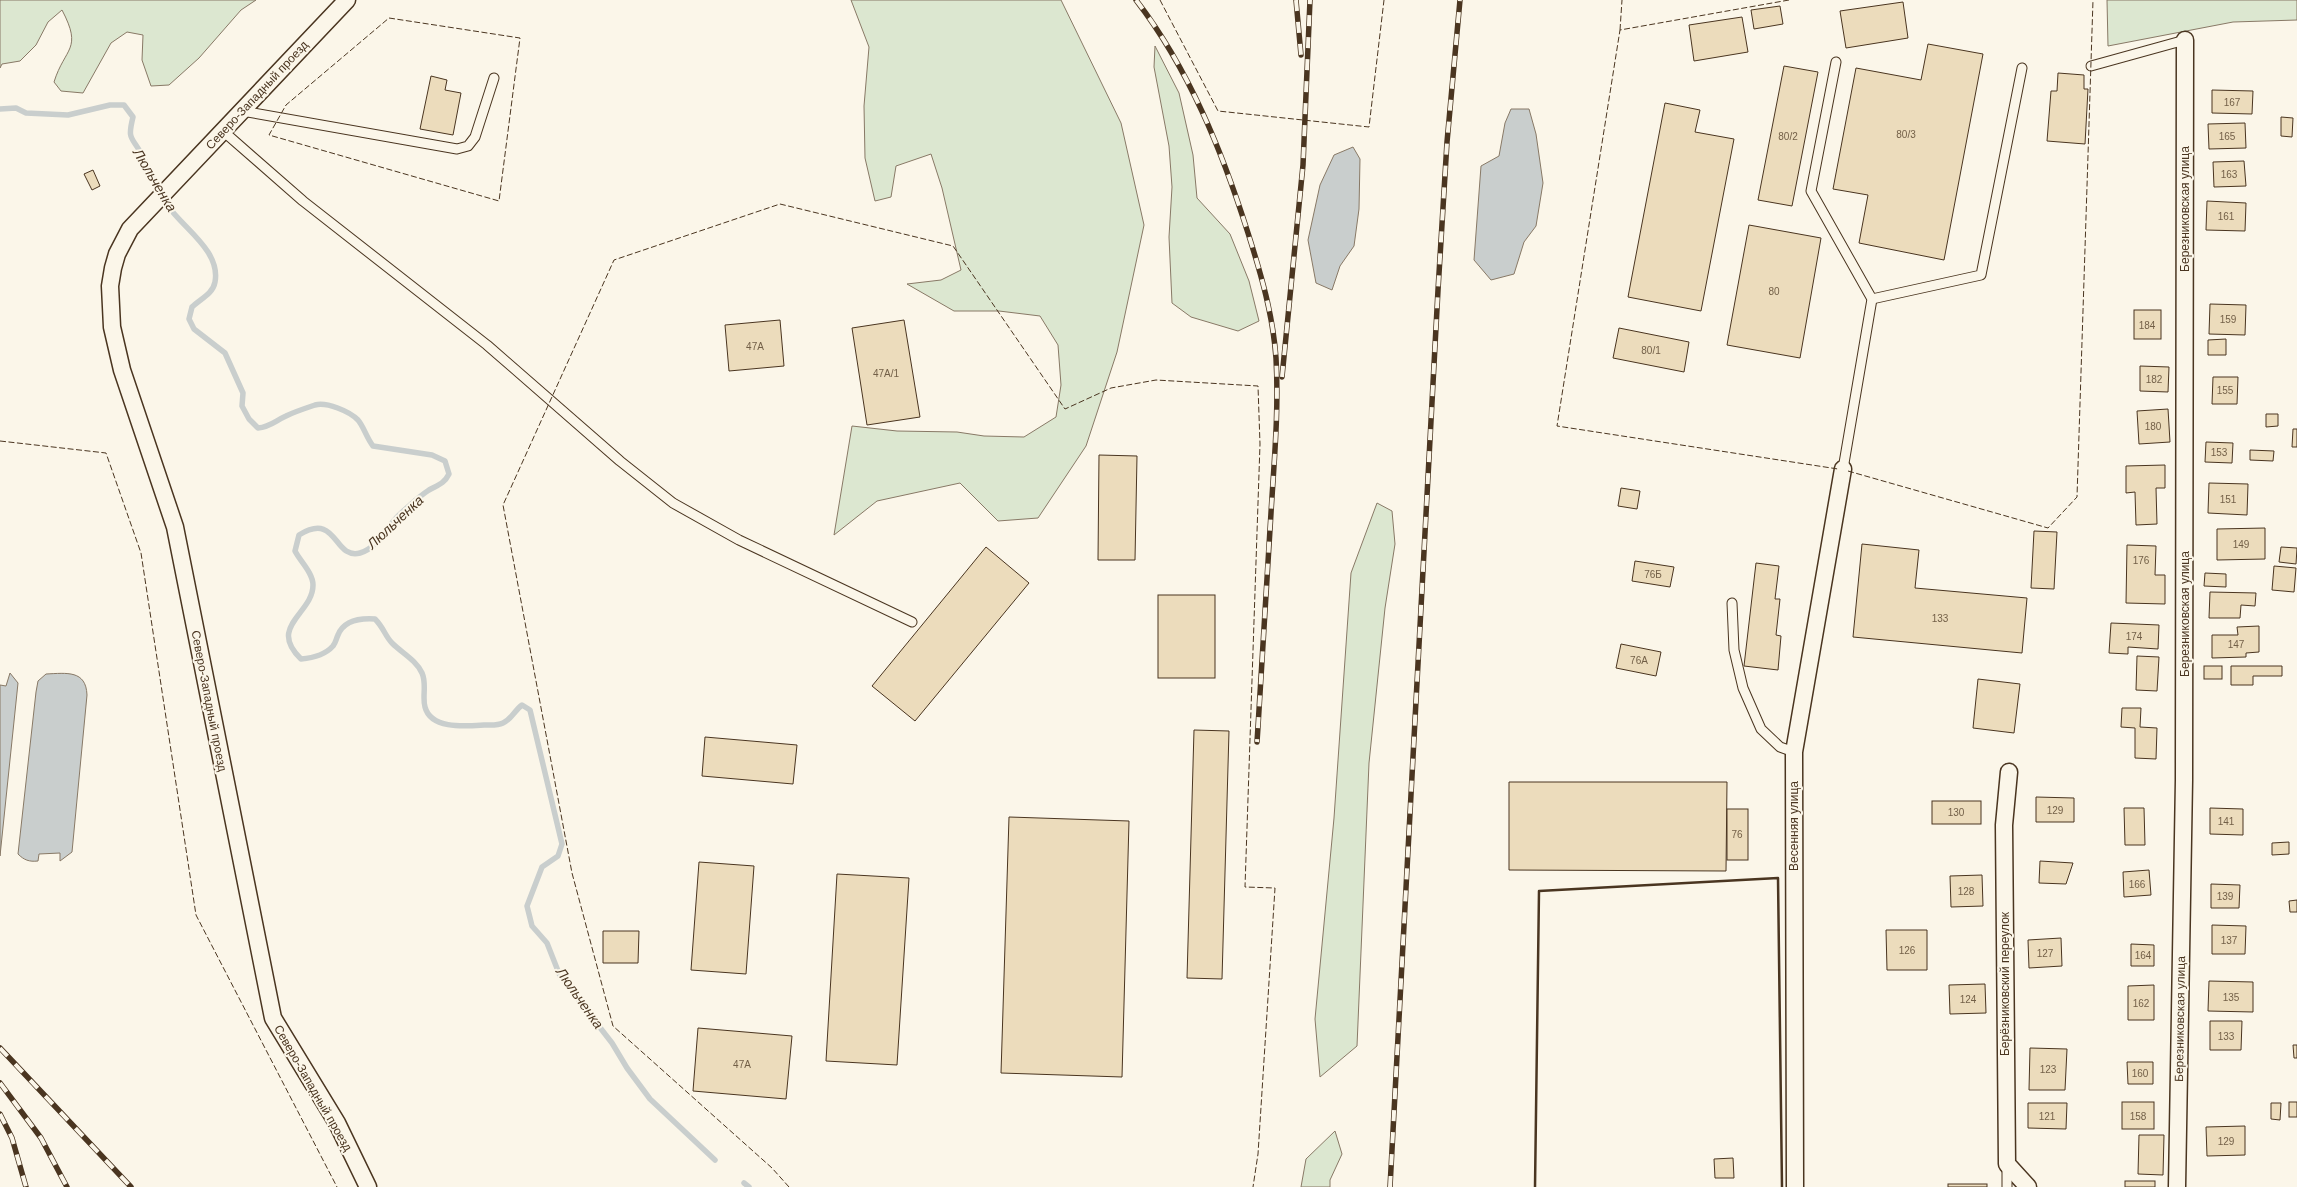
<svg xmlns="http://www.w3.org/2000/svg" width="2297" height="1187" font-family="Arial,sans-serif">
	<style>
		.green { fill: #dce7d0; stroke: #887966 }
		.water { fill: #c9cecd; stroke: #887966 }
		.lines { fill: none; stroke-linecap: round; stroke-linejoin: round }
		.stream { stroke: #c9cecd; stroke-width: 5.5 }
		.building { fill: #ecdcbc; stroke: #4a3520 }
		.service-casing { stroke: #4a3520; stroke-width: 11 }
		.minor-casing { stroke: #4a3520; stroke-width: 19 }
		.service { stroke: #fbf6e9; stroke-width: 9 }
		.minor { stroke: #fbf6e9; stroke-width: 16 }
		.rail-casing { stroke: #4a3520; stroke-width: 5.5 }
		.rail { stroke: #fbf6e9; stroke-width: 4; stroke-dasharray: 11; stroke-linecap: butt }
		.fence { stroke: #4a3520; stroke-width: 1; stroke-dasharray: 6 2.5; stroke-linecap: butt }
		.wall { stroke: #4a3520; stroke-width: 2.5 }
		.labels { text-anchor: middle; stroke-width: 4; stroke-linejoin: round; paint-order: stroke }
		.number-label { font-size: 10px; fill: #725f47 }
		.street-label { font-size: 12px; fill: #4a3520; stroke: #fbf6e9 }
		.water-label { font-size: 14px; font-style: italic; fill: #4a3520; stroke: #fbf6e9 }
	</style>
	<rect width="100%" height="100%" fill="#fbf6e9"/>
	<g class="green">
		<path d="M 0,0 L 256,0 L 241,10 L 199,58 L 169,85 L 151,86 L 142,60 L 143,35 L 127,32 L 111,43 L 83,93 L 61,91 L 54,82 C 65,47 83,50 62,10 L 48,22 L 36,45 L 20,61 L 2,64 L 0,68 Z"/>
		<path d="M 851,0 L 1061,0 L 1121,123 L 1144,225 L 1117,352 L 1086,446 L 1038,518 L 998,521 L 960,483 L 877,501 L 834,535 L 852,426 L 897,431 L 957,432 L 984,436 L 1024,437 L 1056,417 L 1061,385 L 1058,345 L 1040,316 L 999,311 L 954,311 L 907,284 L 941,280 L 961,270 L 942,188 L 931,154 L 896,166 L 891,197 L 875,201 L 865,158 L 864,106 L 869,47 Z"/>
		<path d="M 2107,0 L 2297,0 L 2297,20 L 2233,22 L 2108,46 Z"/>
		<path d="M 1155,46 L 1179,93 L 1193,155 L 1197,198 L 1230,234 L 1249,281 L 1259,321 L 1238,331 L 1191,317 L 1172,303 L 1169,237 L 1172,187 L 1169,146 L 1154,67 Z"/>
		<path d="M 1377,503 L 1392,511 L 1395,544 L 1385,608 L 1369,763 L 1357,1046 L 1320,1077 L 1315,1019 L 1334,818 L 1351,573 Z"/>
		<path d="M 1335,1131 L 1342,1154 L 1330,1180 L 1330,1187 L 1301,1187 L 1306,1159 Z"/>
	</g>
	<g class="water">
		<path d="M 1511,109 L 1529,109 L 1536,134 L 1543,183 L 1536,226 L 1524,242 L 1514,274 L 1491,280 L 1474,260 L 1481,166 L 1499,156 L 1505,123 Z"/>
		<path d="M 1353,147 L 1360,159 L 1359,209 L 1354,246 L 1340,266 L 1332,290 L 1316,283 L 1308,240 L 1320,185 L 1334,155 Z"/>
		<path d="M 10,673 L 18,683 L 0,856 L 0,685 L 6,686 Z"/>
		<path d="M 46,674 C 67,673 86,670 87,695 L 72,852 L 60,861 L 60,853 L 39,854 L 38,861 C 29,862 24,860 18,854 L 36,692 L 38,681 Z"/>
	</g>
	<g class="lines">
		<g class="stream">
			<path d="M 0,109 L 16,108 L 26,113 L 68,115 L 110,105 L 124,105 L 133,117 C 127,141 132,136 142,155 C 151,172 156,190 168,206 C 183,228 221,251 215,282 C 213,294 200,299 192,307 L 189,319 L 194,329 L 225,353 L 243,393 L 242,406 L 249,419 L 258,428 C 270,427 275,421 286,416 C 294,412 306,408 315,405 C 327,402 349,411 358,420 C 364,427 366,437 373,446 L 432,455 L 445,461 L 449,474 C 444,484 438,485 429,490 C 418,497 408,507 399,515 C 387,526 378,548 360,553 C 333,560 338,511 299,535 L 295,551 C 300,561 313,573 313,585 C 313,614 267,626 301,659 C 313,658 325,655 333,646 C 336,642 336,639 338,635 C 344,620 360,618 375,619 C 384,628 385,636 392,643 C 402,653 416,660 422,673 C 427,684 422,697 425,707 C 431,730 467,726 484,725 C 490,725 497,726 503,723 C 512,719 514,711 522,705 L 530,710 L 562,844 L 558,856 L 542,867 L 527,906 L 532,926 L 547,943 L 560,976 L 612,1043 L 627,1068 L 650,1099 L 715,1160"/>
			<path d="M 744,1183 L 749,1187"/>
		</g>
	</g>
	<g class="building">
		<path d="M 1903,2 L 1908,38 L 1846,48 L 1840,11 Z"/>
		<path d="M 1780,6 L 1783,24 L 1754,29 L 1751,10 Z"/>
		<path d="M 1742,17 L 1748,52 L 1694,61 L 1689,25 Z"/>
		<path d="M 1928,44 L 1983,54 L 1944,260 L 1859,243 L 1868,195 L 1833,189 L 1856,68 L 1921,80 Z"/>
		<path d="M 1784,66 L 1818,72 L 1792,206 L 1758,200 Z"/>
		<path d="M 2058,73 L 2084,75 L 2084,89 L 2088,89 L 2085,144 L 2047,141 L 2051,91 L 2057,91 Z"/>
		<path d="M 431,76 L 447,80 L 445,90 L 461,93 L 453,135 L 420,129 Z"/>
		<path d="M 2212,90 L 2253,91 L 2252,114 L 2212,113 Z"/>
		<path d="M 1665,103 L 1700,110 L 1695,132 L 1734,139 L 1701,311 L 1628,297 Z"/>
		<path d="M 2281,117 L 2293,118 L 2292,137 L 2281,136 Z"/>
		<path d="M 2245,123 L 2246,148 L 2209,149 L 2208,124 Z"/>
		<path d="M 2244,161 L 2246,186 L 2214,187 L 2213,162 Z"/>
		<path d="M 93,170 L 100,186 L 92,190 L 84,174 Z"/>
		<path d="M 2207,201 L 2246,203 L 2245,231 L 2206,230 Z"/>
		<path d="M 1749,225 L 1821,238 L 1800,358 L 1727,345 Z"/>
		<path d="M 2210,304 L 2246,305 L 2245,335 L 2209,334 Z"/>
		<rect x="2134" y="310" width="27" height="29"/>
		<path d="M 780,320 L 784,366 L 729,371 L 725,325 Z"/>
		<path d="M 904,320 L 920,417 L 867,425 L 852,328 Z"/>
		<path d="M 1619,328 L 1689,342 L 1684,372 L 1613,358 Z"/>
		<path d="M 2226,339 L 2226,355 L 2208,355 L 2208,340 Z"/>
		<path d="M 2140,366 L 2169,367 L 2168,392 L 2140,391 Z"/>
		<path d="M 2213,377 L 2238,377 L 2237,404 L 2212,404 Z"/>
		<path d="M 2168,409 L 2170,442 L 2139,444 L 2137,411 Z"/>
		<path d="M 2266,414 L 2278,414 L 2278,426 L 2266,427 Z"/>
		<path d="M 2293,429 L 2297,429 L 2297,447 L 2292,447 Z"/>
		<path d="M 2206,442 L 2233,443 L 2232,463 L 2205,462 Z"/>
		<path d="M 2250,450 L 2274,451 L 2273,461 L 2250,460 Z"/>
		<path d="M 1099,455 L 1137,456 L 1135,560 L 1098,560 Z"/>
		<path d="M 2165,465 L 2165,488 L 2156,488 L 2157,524 L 2136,525 L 2135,492 L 2126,493 L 2126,466 Z"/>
		<path d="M 2209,483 L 2248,484 L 2247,515 L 2208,513 Z"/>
		<path d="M 1621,488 L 1640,491 L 1637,509 L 1618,506 Z"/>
		<path d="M 2265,528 L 2265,559 L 2217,560 L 2217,529 Z"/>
		<path d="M 2034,531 L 2057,532 L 2054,589 L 2031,588 Z"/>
		<path d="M 1862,544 L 1919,550 L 1915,588 L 2027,598 L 2022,653 L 1853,637 Z"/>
		<path d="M 2127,545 L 2156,546 L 2155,575 L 2165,575 L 2165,604 L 2126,603 Z"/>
		<path d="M 986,547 L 1029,583 L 915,721 L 872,686 Z"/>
		<path d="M 2281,547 L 2297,548 L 2296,564 L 2279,562 Z"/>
		<path d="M 1635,561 L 1674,567 L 1670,587 L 1632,581 Z"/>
		<path d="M 1756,563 L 1779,566 L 1775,599 L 1780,599 L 1776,635 L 1781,636 L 1778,670 L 1744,666 Z"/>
		<path d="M 2274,566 L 2296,568 L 2294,592 L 2272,590 Z"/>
		<path d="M 2205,573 L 2226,574 L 2226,587 L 2204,586 Z"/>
		<path d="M 2210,592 L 2256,593 L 2255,606 L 2241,605 L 2240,618 L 2209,618 Z"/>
		<rect x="1158" y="595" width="57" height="83"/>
		<path d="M 2111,623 L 2159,625 L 2158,649 L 2128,647 L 2128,654 L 2109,653 Z"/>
		<path d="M 2259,626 L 2259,652 L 2246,653 L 2246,657 L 2212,658 L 2212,635 L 2238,635 L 2237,627 Z"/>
		<path d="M 1621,644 L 1661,652 L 1656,676 L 1616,668 Z"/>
		<path d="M 2137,656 L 2159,657 L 2157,691 L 2136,690 Z"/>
		<rect x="2204" y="666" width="18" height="13"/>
		<path d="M 2231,666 L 2282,666 L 2282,676 L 2253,676 L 2253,685 L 2231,685 Z"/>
		<path d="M 1978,679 L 2020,684 L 2014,733 L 1973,728 Z"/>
		<path d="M 2122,708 L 2141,708 L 2140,727 L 2157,728 L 2156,759 L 2135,758 L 2135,728 L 2121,727 Z"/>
		<path d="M 1194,730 L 1229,731 L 1222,979 L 1187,978 Z"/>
		<path d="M 705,737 L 797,745 L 793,784 L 702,776 Z"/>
		<path d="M 1509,782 L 1727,782 L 1726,871 L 1509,870 Z"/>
		<path d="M 2036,797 L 2074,798 L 2074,822 L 2036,822 Z"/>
		<rect x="1932" y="801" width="49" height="23"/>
		<path d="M 2124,808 L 2144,808 L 2145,845 L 2125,845 Z"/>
		<path d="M 2210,808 L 2243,809 L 2243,835 L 2210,834 Z"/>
		<rect x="1727" y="809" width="21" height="51"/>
		<path d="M 1009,817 L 1129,821 L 1122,1077 L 1001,1073 Z"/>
		<path d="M 2289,842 L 2289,854 L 2272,855 L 2272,843 Z"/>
		<path d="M 2040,861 L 2073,863 L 2066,884 L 2039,883 Z"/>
		<path d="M 699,862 L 754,866 L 746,974 L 691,970 Z"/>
		<path d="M 2149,870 L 2151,895 L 2124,897 L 2123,872 Z"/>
		<path d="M 837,874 L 909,878 L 897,1065 L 826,1061 Z"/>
		<path d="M 1982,875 L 1983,906 L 1951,907 L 1950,876 Z"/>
		<path d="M 2211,884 L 2240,885 L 2239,908 L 2211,908 Z"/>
		<path d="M 2297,900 L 2297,912 L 2290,912 L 2289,901 Z"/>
		<path d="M 2212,925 L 2246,926 L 2245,954 L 2212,954 Z"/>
		<path d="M 1886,930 L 1927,930 L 1927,970 L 1887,970 Z"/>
		<path d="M 603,931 L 639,931 L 638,963 L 603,963 Z"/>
		<path d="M 2061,938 L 2062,966 L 2029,968 L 2028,940 Z"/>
		<path d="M 2131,944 L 2154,945 L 2154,966 L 2131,966 Z"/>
		<path d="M 2209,981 L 2253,982 L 2253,1012 L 2208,1011 Z"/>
		<path d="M 1985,984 L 1986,1013 L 1950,1014 L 1949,985 Z"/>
		<path d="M 2154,985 L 2154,1020 L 2128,1020 L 2128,986 Z"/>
		<path d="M 2210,1021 L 2242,1021 L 2241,1050 L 2210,1050 Z"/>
		<path d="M 698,1028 L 792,1036 L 786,1099 L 693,1091 Z"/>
		<path d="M 2293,1045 L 2297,1045 L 2297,1058 L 2294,1058 Z"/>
		<path d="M 2030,1048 L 2067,1049 L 2065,1090 L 2029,1090 Z"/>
		<path d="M 2127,1062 L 2153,1062 L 2153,1084 L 2128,1084 Z"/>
		<rect x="2122" y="1102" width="32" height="27"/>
		<rect x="2289" y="1102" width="8" height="15"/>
		<path d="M 2028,1103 L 2067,1103 L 2066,1129 L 2028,1128 Z"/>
		<path d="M 2271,1103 L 2281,1103 L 2280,1120 L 2271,1119 Z"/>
		<path d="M 2245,1126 L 2245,1155 L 2207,1156 L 2206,1127 Z"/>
		<path d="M 2139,1135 L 2164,1135 L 2163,1175 L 2138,1174 Z"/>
		<path d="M 1733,1158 L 1734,1178 L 1715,1178 L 1714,1159 Z"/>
		<rect x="2125" y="1181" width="30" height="6"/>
		<rect x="1948" y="1184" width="39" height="3"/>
	</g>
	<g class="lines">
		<g class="service-casing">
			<g id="service">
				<path d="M 1836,62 L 1811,191 L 1872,299 L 1843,469"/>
				<path d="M 2091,66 L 2185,40"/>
				<path d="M 242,111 L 457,149 L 468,146 L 475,137 L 494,78"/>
				<path d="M 223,131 L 303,201 L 487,345 L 620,461 L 673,503 L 739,540 L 912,622"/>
				<path d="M 1872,299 L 1981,275 L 2022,68"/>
				<path d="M 1732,603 L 1734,650 L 1743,688 L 1761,729 L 1780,747 L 1794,752"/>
				<path d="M 2007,1164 L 2007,1187"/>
			</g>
		</g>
		<g class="minor-casing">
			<g id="minor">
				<path d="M 347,0 L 130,229 L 117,254 L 113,268 L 110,286 L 112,327 L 122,370 L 175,527 L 273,1018 L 337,1123 L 368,1187"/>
				<path d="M 2009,772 L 2004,825 L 2007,1164 L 2028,1187"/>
				<path d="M 1795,1187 L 1794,752 L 1843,469"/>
				<path d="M 2177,1187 L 2184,780 L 2185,40"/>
			</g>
		</g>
		<use href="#service" class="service"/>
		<use href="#minor" class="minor"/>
		<g class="rail-casing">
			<g id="rail">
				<path d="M 1136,0 C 1189,69 1222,151 1248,233 C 1261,274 1273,315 1276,358 C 1279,410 1274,462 1271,513 C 1266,590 1262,666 1257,742"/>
				<path d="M 1296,0 L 1301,55"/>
				<path d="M 1282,377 L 1303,165 L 1310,0"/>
				<path d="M 0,1048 L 131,1187"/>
				<path d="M 0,1083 L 41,1138 L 67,1187"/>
				<path d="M 0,1114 L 12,1138 L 26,1187"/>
				<path d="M 1390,1187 L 1438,290 L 1447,142 L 1460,0"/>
			</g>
		</g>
		<use href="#rail" class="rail"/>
		<g class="fence">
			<path d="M 1160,0 L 1218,111 L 1369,127 L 1384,0"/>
			<path d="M 1789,0 L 1620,30 L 1557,426 L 1838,469"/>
			<path d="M 389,18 L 520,38 L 499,201 L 269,135 L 286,105 Z"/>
			<path d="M 1620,30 L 1622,0"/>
			<path d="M 0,441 L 106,453 L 141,553 L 196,915 L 337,1187"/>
			<path d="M 1848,471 L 2048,528 L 2077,497 L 2093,0"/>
			<path d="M 789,1187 L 772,1168 L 613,1026 L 572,873 L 503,505 L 614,260 L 780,204 L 953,246 L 1065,409 L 1111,388 L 1156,380 L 1258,386 L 1260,444 L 1245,887 L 1275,888 L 1258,1154 L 1253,1187"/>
		</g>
		<path class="wall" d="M 1535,1187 L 1539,891 L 1778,878 L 1782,1187"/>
	</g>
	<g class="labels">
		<g class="number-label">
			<text x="2232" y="106">167</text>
			<text x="1906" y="138">80/3</text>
			<text x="1788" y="140">80/2</text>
			<text x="2227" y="140">165</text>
			<text x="2229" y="178">163</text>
			<text x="2226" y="220">161</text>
			<text x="1774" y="295">80</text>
			<text x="2228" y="323">159</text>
			<text x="2147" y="329">184</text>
			<text x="755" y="350">47А</text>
			<text x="1651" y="354">80/1</text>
			<text x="886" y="377">47А/1</text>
			<text x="2154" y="383">182</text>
			<text x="2225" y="394">155</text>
			<text x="2153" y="430">180</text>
			<text x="2219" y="456">153</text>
			<text x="2228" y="503">151</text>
			<text x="2241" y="548">149</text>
			<text x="2141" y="564">176</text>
			<text x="1653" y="578">76Б</text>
			<text x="1940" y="622">133</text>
			<text x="2134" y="640">174</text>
			<text x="2236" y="648">147</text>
			<text x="1639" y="664">76А</text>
			<text x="2055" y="814">129</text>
			<text x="1956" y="816">130</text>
			<text x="2226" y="825">141</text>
			<text x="1737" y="838">76</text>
			<text x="2137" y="888">166</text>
			<text x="1966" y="895">128</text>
			<text x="2225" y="900">139</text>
			<text x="2229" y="944">137</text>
			<text x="1907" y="954">126</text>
			<text x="2045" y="957">127</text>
			<text x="2143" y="959">164</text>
			<text x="2231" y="1001">135</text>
			<text x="1968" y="1003">124</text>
			<text x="2141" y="1007">162</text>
			<text x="2226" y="1040">133</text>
			<text x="742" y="1068">47А</text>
			<text x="2048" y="1073">123</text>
			<text x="2140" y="1077">160</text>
			<text x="2047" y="1120">121</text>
			<text x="2138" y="1120">158</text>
			<text x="2226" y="1145">129</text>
		</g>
		<g class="street-label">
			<text transform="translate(257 95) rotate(-47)" y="4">Северо-Западный проезд</text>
			<text transform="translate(2185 209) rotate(-90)" y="4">Березниковская улица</text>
			<text transform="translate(2185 614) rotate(-90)" y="4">Березниковская улица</text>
			<text transform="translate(209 701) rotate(79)" y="4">Северо-Западный проезд</text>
			<text transform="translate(1794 826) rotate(-90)" y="4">Весенняя улица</text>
			<text transform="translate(2005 984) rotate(-90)" y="4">Берёзниковский переулок</text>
			<text transform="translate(2180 1019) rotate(-89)" y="4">Березниковская улица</text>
			<text transform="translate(313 1088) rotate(60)" y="4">Северо-Западный проезд</text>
		</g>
		<g class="water-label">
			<text transform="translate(155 180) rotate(59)" y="5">Люльченка</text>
			<text transform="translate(395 522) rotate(-43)" y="5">Люльченка</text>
			<text transform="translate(580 998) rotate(55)" y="5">Люльченка</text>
		</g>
	</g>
</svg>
